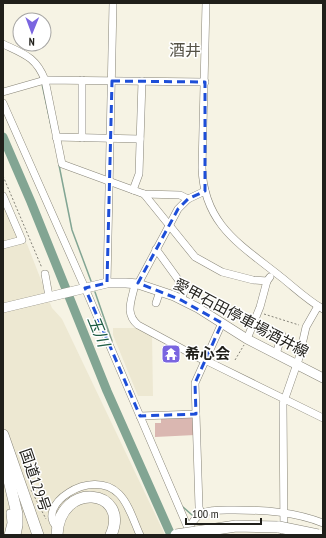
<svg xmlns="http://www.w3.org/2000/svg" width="326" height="538" font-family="'PT Sans Narrow','Noto Sans JP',sans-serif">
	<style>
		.built { fill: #ede8d2 }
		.green { fill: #dab7b1 }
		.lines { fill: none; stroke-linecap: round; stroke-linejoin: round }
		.stream { stroke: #82a593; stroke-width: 1.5 }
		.river { stroke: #82a593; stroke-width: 9 }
		.minor-casing { stroke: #888578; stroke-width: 8 }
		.major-casing { stroke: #888578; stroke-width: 10 }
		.highway-casing { stroke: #888578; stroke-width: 12 }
		.path { stroke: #838177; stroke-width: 1; stroke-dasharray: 2 2; stroke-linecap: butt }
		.minor { stroke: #fff; stroke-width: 7 }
		.major { stroke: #fff; stroke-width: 9 }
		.highway { stroke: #fff; stroke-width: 11 }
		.highway-bridge-casing { stroke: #888578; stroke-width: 12; stroke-linecap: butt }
		.highway-bridge { stroke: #fff; stroke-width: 11 }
		.marked { fill: none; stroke: #1d4ed8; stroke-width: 3; stroke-dasharray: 8 5; stroke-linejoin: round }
		.labels { text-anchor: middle; stroke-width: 3; stroke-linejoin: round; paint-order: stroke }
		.street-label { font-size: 15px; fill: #201f1a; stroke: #fff }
		.poi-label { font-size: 15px; font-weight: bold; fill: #201f1a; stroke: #fff; text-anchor: start }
		.neighbourhood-label { font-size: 16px; fill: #555246; stroke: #fff }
		.water-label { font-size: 16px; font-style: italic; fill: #1f5d44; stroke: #fff }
	</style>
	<rect width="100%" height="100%" fill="#f6f3e4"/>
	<g class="built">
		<path d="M 3,202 L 19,238 L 27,244 L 50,303 L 52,308 L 62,319 L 165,535 L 3,535 Z"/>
		<path d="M 113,328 L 140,328 L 152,334 L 153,396 L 138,396 L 113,335 Z"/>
	</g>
	<path class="green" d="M 193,417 L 195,435 L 155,437 L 155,423 L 161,423 L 161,418 Z"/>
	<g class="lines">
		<g class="stream">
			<path d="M 42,84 L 52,130"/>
			<path d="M 59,165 L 72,230 L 91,281"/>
			<path d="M 95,292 L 112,341"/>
			<path d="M 183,507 L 192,515"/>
		</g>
		<path class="river" d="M 3,137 L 31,202 L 107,391 L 171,535"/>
		<g class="minor-casing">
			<g id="minor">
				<path d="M 206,3 L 202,168 C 204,225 241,245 281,277 C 295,288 307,300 323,309"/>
				<path d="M 3,44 C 24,54 36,57 45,80 L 62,164 L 144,194 L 180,195 L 188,199"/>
				<path d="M 3,92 L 45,80 L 205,82"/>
				<path d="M 3,103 L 85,288 L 191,535"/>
				<path d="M 56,137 L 140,139"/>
				<path d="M 82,138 L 82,80"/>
				<path d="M 133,190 L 139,174 L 142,81"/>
				<path d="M 144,194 L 195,257 L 222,272 L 253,280 L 267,281"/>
				<path d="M 3,196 L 22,240 L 3,245"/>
				<path d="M 156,249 L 185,289 L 181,300"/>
				<path d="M 45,274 L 49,296"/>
				<path d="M 107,283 L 113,3"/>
				<path d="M 135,284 C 132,300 124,313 138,325 L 201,359 L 205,360 L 323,418"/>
				<path d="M 138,284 L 178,209 L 188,199 L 205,191"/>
				<path d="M 156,303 L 160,291"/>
				<path d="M 265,327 L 282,335 L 276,354"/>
				<path d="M 247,339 L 260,307 L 267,281 L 270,277"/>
				<path d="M 140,416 L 196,414"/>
				<path d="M 201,514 L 199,507 L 195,383 L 222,323"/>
				<path d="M 58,528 C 33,507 91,466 119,494 C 129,504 134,522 140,535"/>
				<path d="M 188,529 C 192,523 195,517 202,513 C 212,509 225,510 235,510 C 266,510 295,512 323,523"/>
				<path d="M 8,535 L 11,523 L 10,513"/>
				<path d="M 284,535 L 283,404 L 299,358 L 306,327 L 318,306"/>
			</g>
		</g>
		<g class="major-casing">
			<path id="major" d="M 3,308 L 107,283 L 126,283 L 138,284 L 174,296 L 198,308 L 247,339 L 323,378"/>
		</g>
		<g class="highway-casing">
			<g id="highway">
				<path d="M 3,435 L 38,535"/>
				<path d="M 3,455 L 17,514 L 17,525 L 15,535"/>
				<path d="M 196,532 L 236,526 L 279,527"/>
				<path d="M 57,535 C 59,480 131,489 111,535"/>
			</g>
		</g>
		<g class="path">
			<path d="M 3,176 L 42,268"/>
			<path d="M 264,314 L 299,325"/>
			<path d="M 235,360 L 244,345"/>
			<path d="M 31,490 L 46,519"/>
		</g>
		<use href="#minor" class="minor"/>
		<use href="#major" class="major"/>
		<use href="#highway" class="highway"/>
		<g class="highway-bridge-casing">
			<g id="highway-bridge">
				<path d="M 279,527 L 318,535"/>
				<path d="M 176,535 L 196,532"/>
			</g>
		</g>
		<use href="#highway-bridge" class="highway-bridge"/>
	</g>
	<path class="marked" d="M 112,81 L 205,82 L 205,191 L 188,199 L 178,209 L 138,283 L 181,300 L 222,323 L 195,383 L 196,414 L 140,416 L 85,288 L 107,283 Z"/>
	<defs>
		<g id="temple-square" transform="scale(1)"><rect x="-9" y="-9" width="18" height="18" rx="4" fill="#7a65e0" stroke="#fff"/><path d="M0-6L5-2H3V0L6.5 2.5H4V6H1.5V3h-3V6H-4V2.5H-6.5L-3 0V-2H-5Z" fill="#fff"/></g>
	</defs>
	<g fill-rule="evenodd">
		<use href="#temple-square" x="171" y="354"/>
	</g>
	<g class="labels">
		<g class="street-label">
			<text transform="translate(241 318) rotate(28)" y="5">愛甲石田停車場酒井線</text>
			<text transform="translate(35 480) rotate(71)" y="5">国道129号</text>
		</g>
		<g class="poi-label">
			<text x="185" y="359">希心会</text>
		</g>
		<g class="neighbourhood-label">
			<text x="185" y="56">酒井</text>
		</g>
		<g class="water-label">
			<text transform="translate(99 331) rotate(68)" y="6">玉川</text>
		</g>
	</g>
	<rect width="326" height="538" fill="none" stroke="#201f1a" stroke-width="8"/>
	<g transform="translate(32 32) rotate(181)"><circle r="19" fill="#ffffff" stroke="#a6a5a3"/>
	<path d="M0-3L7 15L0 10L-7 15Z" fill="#7a65e0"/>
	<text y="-6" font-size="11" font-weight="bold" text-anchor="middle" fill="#201f1a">N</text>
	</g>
	<path d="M186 518v6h75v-6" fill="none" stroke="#201f1a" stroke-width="2"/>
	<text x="192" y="518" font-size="12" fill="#201f1a" stroke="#ffffff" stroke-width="3" paint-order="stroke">100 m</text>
</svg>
